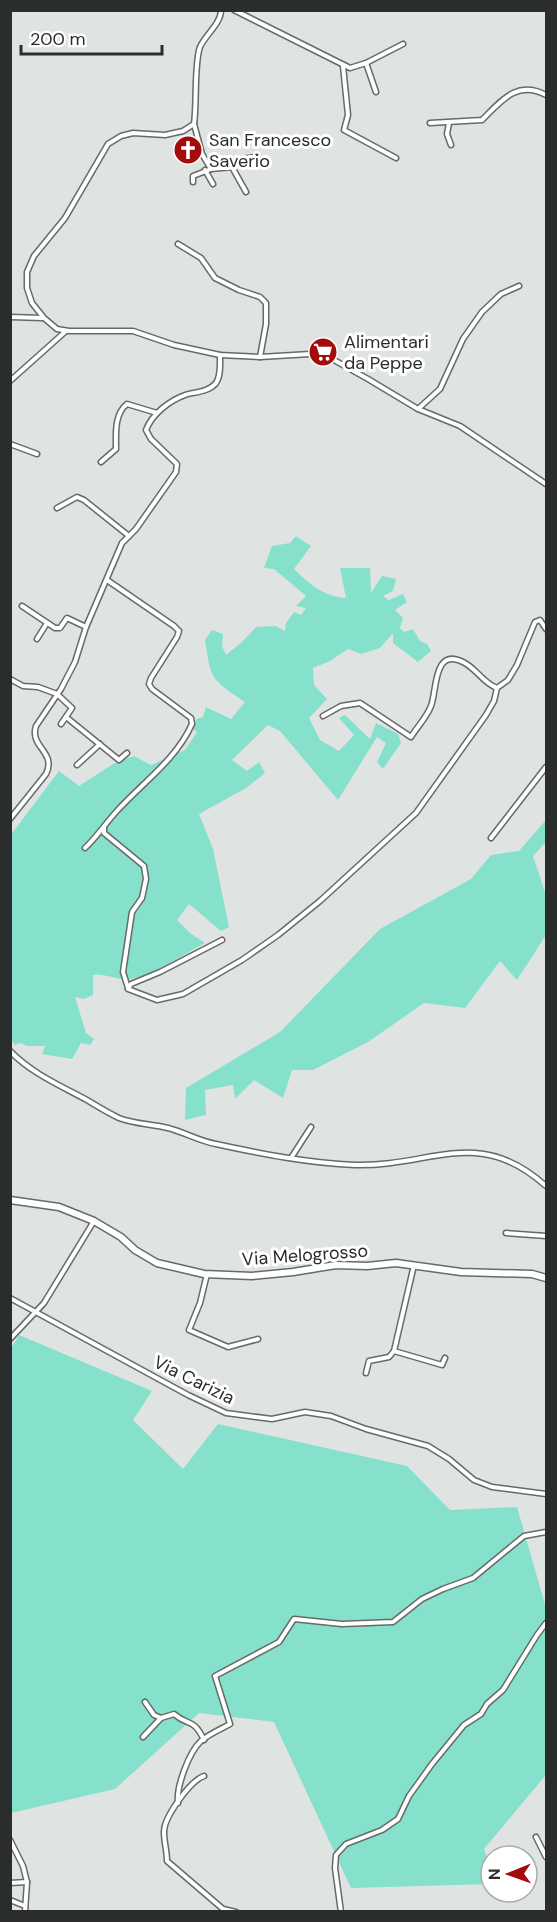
<svg xmlns="http://www.w3.org/2000/svg" width="557" height="1922" font-family="'DM Sans',sans-serif">
	<style>
		.green { fill: #85e1cb }
		.lines { fill: none; stroke-linecap: round; stroke-linejoin: round }
		.street-casing { stroke: #666a69; stroke-width: 7 }
		.secondary-casing { stroke: #666a69; stroke-width: 9 }
		.street { stroke: #fff; stroke-width: 4 }
		.secondary { stroke: #fff; stroke-width: 6 }
		.labels { text-anchor: middle; stroke-width: 6; stroke-linejoin: round; paint-order: stroke }
		.poi-label { font-size: 18px; fill: #2b2d2d; stroke: #fff; text-anchor: start }
		.street-label { font-size: 18px; fill: #2b2d2d; stroke: #fff }
	</style>
	<rect width="100%" height="100%" fill="#dfe4e2"/>
	<g class="green">
		<path d="M 296,536 L 311,546 L 294,569 C 309,584 325,597 346,598 L 340,568 L 370,568 L 371,593 L 382,576 L 396,579 L 393,591 L 383,596 L 389,600 L 403,594 L 407,602 L 395,610 L 403,618 L 400,628 L 404,632 L 413,629 L 420,641 L 427,644 L 431,651 L 418,662 L 393,643 L 393,633 L 380,648 L 361,654 L 348,649 L 330,661 L 313,668 L 314,685 L 327,699 L 309,718 L 320,740 L 339,751 L 354,735 L 339,718 L 345,715 L 370,739 L 376,723 L 398,734 L 401,743 L 383,769 L 377,762 L 386,743 L 377,737 L 338,800 L 280,731 L 268,725 L 232,760 L 247,771 L 259,762 L 265,773 L 246,788 L 199,814 L 213,849 L 229,927 L 221,931 L 189,904 L 177,920 L 190,933 L 205,943 C 186,953 151,976 131,979 C 119,981 106,973 93,975 L 93,995 L 84,999 L 75,997 L 86,1033 L 94,1039 L 90,1045 L 81,1043 L 72,1059 L 42,1054 L 45,1046 L 27,1046 L 20,1043 L 15,1045 L 11,1039 L 10,836 L 59,771 L 79,786 L 113,764 L 134,756 L 151,765 L 185,750 L 197,732 L 193,729 L 196,719 L 203,717 L 206,707 L 231,719 L 245,702 C 211,679 211,680 205,640 L 212,630 L 223,634 L 222,646 L 226,655 L 242,642 L 256,627 L 276,626 L 285,631 L 286,623 L 294,612 L 301,615 L 306,608 L 296,606 L 306,596 L 274,569 L 264,568 L 272,546 L 290,543 Z"/>
		<path d="M 546,820 L 546,842 L 533,856 L 545,892 L 546,893 L 546,935 L 517,980 L 500,961 L 465,1008 L 424,1003 L 368,1042 L 313,1070 L 292,1070 L 283,1098 L 254,1080 L 235,1099 L 233,1085 L 205,1090 L 206,1115 L 185,1120 L 186,1088 L 280,1032 L 380,929 L 471,879 L 491,855 L 519,851 Z"/>
		<path d="M 19,1335 L 152,1391 L 133,1420 L 183,1469 L 218,1424 L 407,1466 L 450,1510 L 517,1507 L 546,1608 L 546,1775 L 484,1849 L 491,1870 L 491,1884 L 351,1888 L 274,1722 L 199,1713 L 115,1789 L 11,1813 L 10,1350 Z"/>
	</g>
	<g class="lines">
		<g class="street-casing">
			<g id="street">
				<path d="M 221,10 C 221,24 205,35 200,47 C 194,63 197,104 194,124 L 183,131 L 165,135 L 133,133 L 121,136 L 108,144 L 65,218 L 34,256 L 27,272 L 27,288 L 32,303 L 44,318 L 57,329 L 69,331 L 133,331 L 174,345 L 220,355 L 260,357 L 310,354 L 325,355 L 368,379 L 418,409 L 460,426 L 546,484"/>
				<path d="M 234,10 L 350,68 L 366,63 L 403,44"/>
				<path d="M 366,63 L 376,92"/>
				<path d="M 343,66 L 348,115 L 344,130 L 396,158"/>
				<path d="M 430,123 L 482,120 C 502,100 517,80 546,95"/>
				<path d="M 449,123 L 447,134 L 451,145"/>
				<path d="M 194,124 L 202,154 L 211,169 L 232,167 L 246,192"/>
				<path d="M 232,167 L 235,160 L 256,157 L 265,161"/>
				<path d="M 205,170 L 213,184"/>
				<path d="M 193,182 L 193,176 L 211,169"/>
				<path d="M 178,244 L 201,258 L 215,278 L 239,290 L 260,297 L 266,303 L 266,324 L 260,357"/>
				<path d="M 10,317 L 43,318"/>
				<path d="M 10,381 L 66,331"/>
				<path d="M 418,409 L 440,389 L 463,339 L 482,312 L 501,294 L 519,286"/>
				<path d="M 10,444 L 37,454"/>
				<path d="M 101,462 L 116,449 C 116,435 114,414 127,404 L 157,413"/>
				<path d="M 57,508 L 77,497 L 84,500 L 129,536"/>
				<path d="M 22,606 L 55,628 L 60,628 L 67,618 L 86,627"/>
				<path d="M 37,639 L 47,623"/>
				<path d="M 10,679 L 23,686 L 38,687 L 57,694 L 72,708 L 61,724"/>
				<path d="M 323,716 L 341,706 L 360,703 L 411,737 C 417,727 427,717 431,706 C 437,691 433,647 463,662 C 476,668 483,683 497,688 L 508,680 L 517,665 L 535,622 L 540,620 L 546,629"/>
				<path d="M 66,717 L 119,760 L 127,753"/>
				<path d="M 77,765 L 100,744"/>
				<path d="M 10,819 L 46,774 C 57,752 29,747 36,726 L 61,689 L 75,662 L 86,627 L 122,543 L 136,529 L 176,472 L 177,464 L 151,439 L 146,430 C 152,414 169,401 185,395 C 194,392 209,392 216,383 C 221,376 220,364 220,355"/>
				<path d="M 104,828 L 104,833 L 144,866 L 146,879 L 142,898 L 132,912 L 123,972 L 128,988"/>
				<path d="M 491,838 L 546,767"/>
				<path d="M 85,848 C 97,837 105,824 116,812 C 142,783 176,760 192,724 L 191,718 L 152,689 L 149,684 L 151,678 L 177,637 L 179,631 L 174,626 L 107,580"/>
				<path d="M 222,940 L 160,972 L 131,984 L 128,989 L 157,1000 L 183,994 L 242,960 L 278,935 L 320,901 L 416,813 L 486,715 L 494,701 L 497,688"/>
				<path d="M 10,1051 C 31,1073 61,1086 87,1100 C 97,1106 108,1113 119,1118 C 134,1124 152,1124 168,1128 C 184,1132 199,1141 216,1144 C 262,1154 308,1163 355,1165 C 432,1167 478,1125 546,1186"/>
				<path d="M 291,1158 L 311,1127"/>
				<path d="M 506,1233 L 546,1236"/>
				<path d="M 414,1265 L 394,1351 L 442,1365 L 445,1358"/>
				<path d="M 207,1274 L 200,1303 L 189,1330 L 228,1347 L 258,1339"/>
				<path d="M 10,1298 L 188,1395 L 226,1413 L 272,1419 L 305,1412 L 331,1416 L 366,1429 L 428,1446 L 449,1459 L 474,1480 L 492,1487 L 546,1494"/>
				<path d="M 10,1339 L 44,1303 L 94,1221"/>
				<path d="M 366,1373 L 369,1361 L 389,1357 L 394,1351"/>
				<path d="M 145,1702 L 154,1715 L 161,1718"/>
				<path d="M 143,1737 L 161,1718 L 174,1714 C 189,1727 193,1717 204,1740"/>
				<path d="M 204,1776 C 190,1781 164,1817 164,1832 C 164,1842 167,1851 167,1861 L 223,1909 L 236,1912"/>
				<path d="M 178,1803 C 176,1787 189,1752 201,1741 C 209,1734 221,1729 230,1724 L 215,1676 L 279,1642 L 294,1619 L 342,1624 L 393,1622 L 422,1599 L 443,1589 L 473,1578 L 524,1536 L 546,1532"/>
				<path d="M 536,1837 L 546,1857"/>
				<path d="M 10,1840 L 23,1866 L 27,1882 L 25,1912"/>
				<path d="M 10,1883 L 27,1882"/>
				<path d="M 10,1900 L 25,1906"/>
				<path d="M 341,1912 L 335,1868 L 336,1855 L 346,1844 L 382,1830 L 398,1819 L 409,1796 L 432,1764 L 464,1725 L 481,1714 L 487,1704 L 503,1690 L 537,1635 L 546,1623"/>
			</g>
		</g>
		<g class="secondary-casing">
			<path id="secondary" d="M 10,1200 L 59,1207 L 94,1221 L 121,1237 L 135,1250 L 157,1263 L 204,1274 L 252,1276 L 293,1272 L 336,1265 L 367,1266 L 396,1263 L 461,1272 L 532,1274 L 546,1278"/>
		</g>
		<use href="#street" class="street"/>
		<use href="#secondary" class="secondary"/>
	</g>
	<defs>
		<g id="church-disc" transform="scale(1.5)"><circle r="9.5" fill="#a30c0a" stroke="#fff"/><path d="M-1.2-6h2.4v3.5h3.3v2.4h-3.3V6h-2.4V-.1h-3.3v-2.4h3.3Z" fill="#fff"/></g>
		<g id="supermarket-disc" transform="scale(1.5)"><circle r="9.5" fill="#a30c0a" stroke="#fff"/><path d="M-6-5.5h2.5l.6 2H6L4.5 2H-2.5L-4.4-4H-6ZM-1.5 3.2a1.3 1.3 0 1 0 .1 0ZM3 3.2a1.3 1.3 0 1 0 .1 0Z" fill="#fff"/></g>
	</defs>
	<g fill-rule="evenodd">
		<use href="#church-disc" x="188" y="150"/>
		<use href="#supermarket-disc" x="323" y="352"/>
	</g>
	<g class="labels">
		<g class="poi-label">
			<text x="209" y="146">San Francesco<tspan x="209" dy="21">Saverio</tspan></text>
			<text x="344" y="348">Alimentari<tspan x="344" dy="21">da Peppe</tspan></text>
		</g>
		<g class="street-label">
			<text transform="translate(305 1255) rotate(-4)" y="6">Via Melogrosso</text>
			<text transform="translate(194 1380) rotate(26)" y="6">Via Carizia</text>
		</g>
	</g>
	<rect width="557" height="1922" fill="none" stroke="#2b2d2d" stroke-width="24"/>
	<g transform="translate(509 1874) rotate(269)"><circle r="28" fill="#ffffff" stroke="#aaabab" stroke-width="1.5"/>
	<path d="M0-4.5L10 22L0 15L-10 22Z" fill="#a30c0a"/>
	<text y="-9" font-size="16" font-weight="bold" text-anchor="middle" fill="#2b2d2d">N</text>
	</g>
	<path d="M21 45v9h141v-9" fill="none" stroke="#2b2d2d" stroke-width="3"/>
	<text x="30" y="45" font-size="18" fill="#2b2d2d" stroke="#ffffff" stroke-width="4.5" paint-order="stroke">200 m</text>
</svg>
